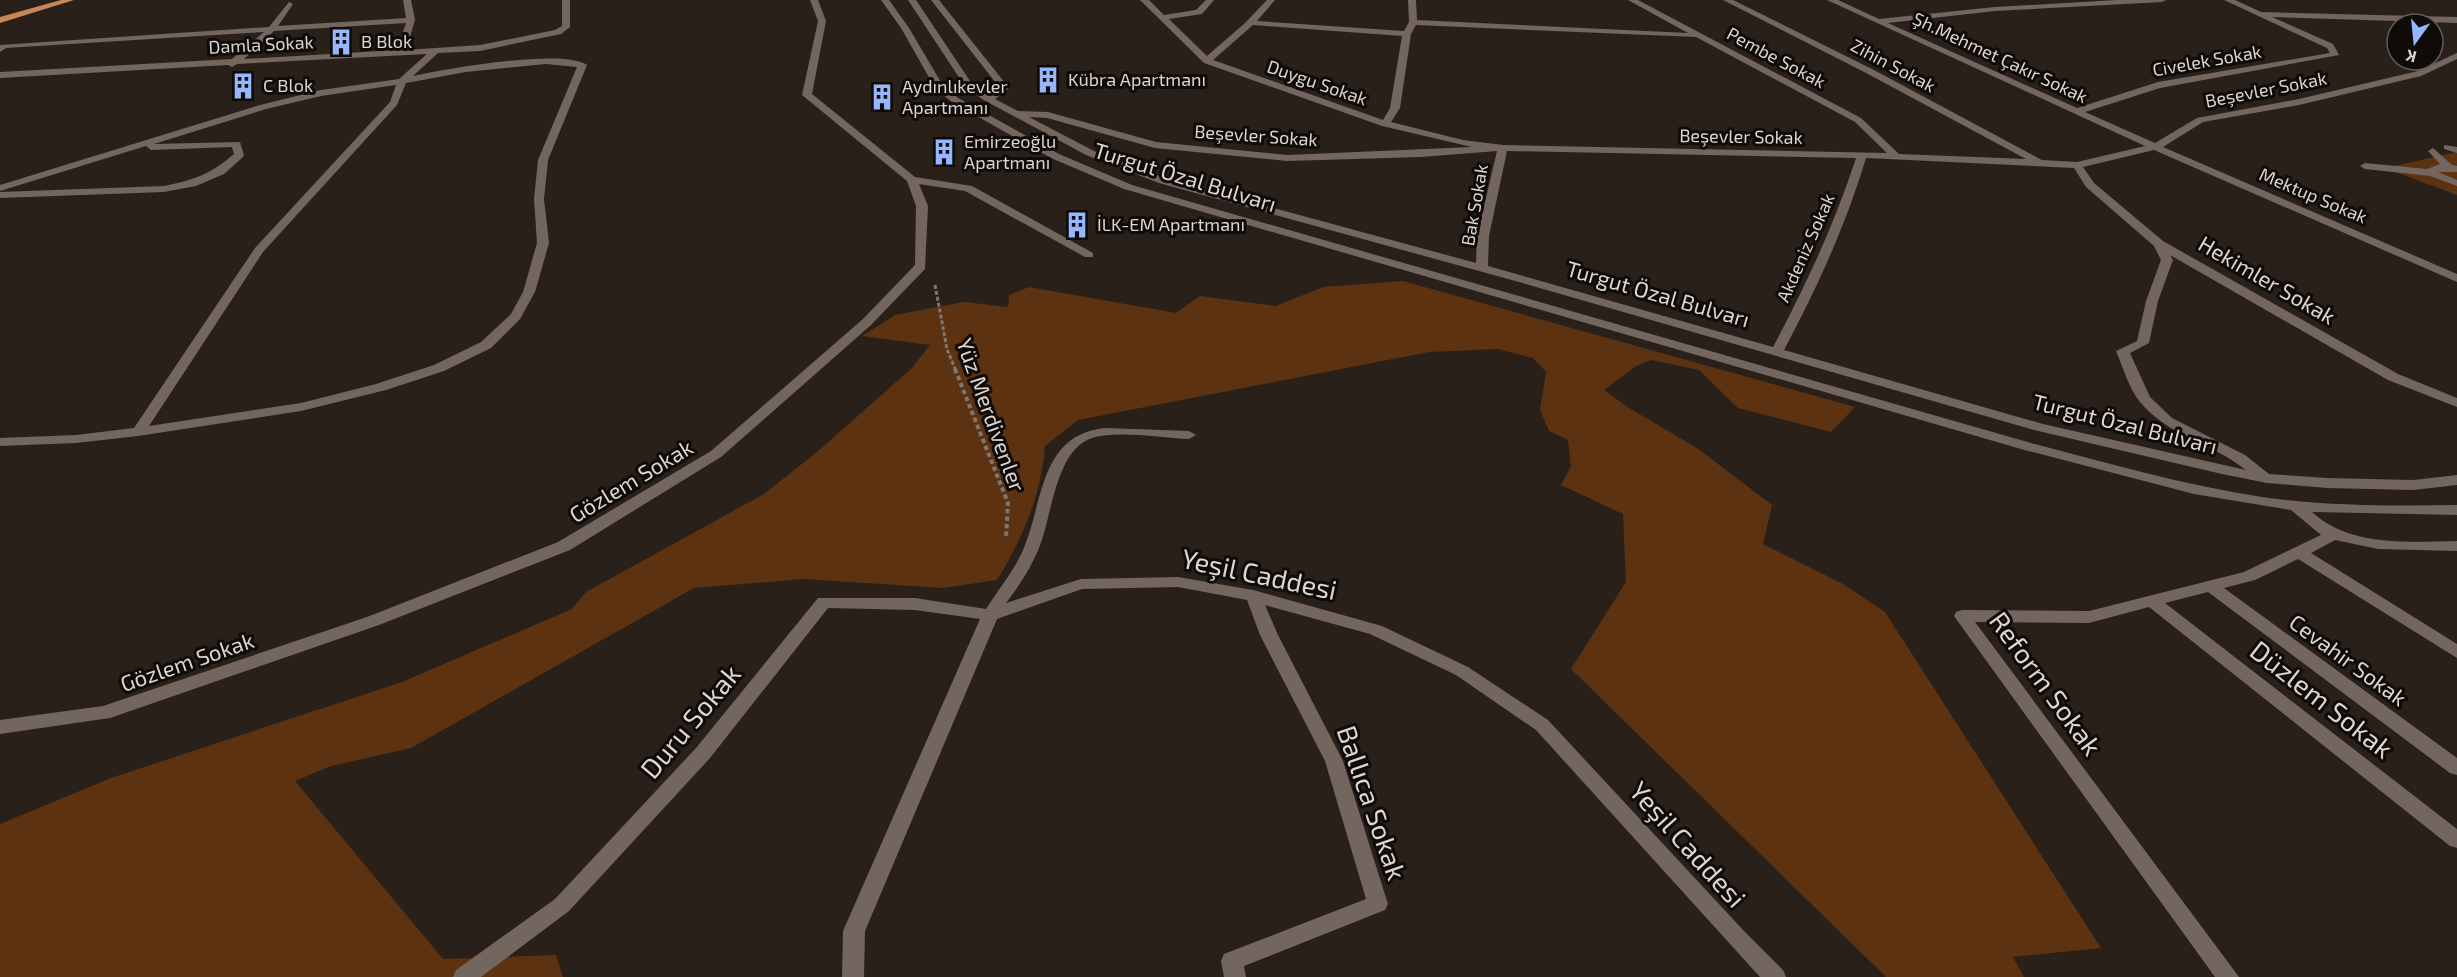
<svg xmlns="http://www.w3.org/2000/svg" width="2457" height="977" font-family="'Exo 2',sans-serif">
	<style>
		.green { fill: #5c3211 }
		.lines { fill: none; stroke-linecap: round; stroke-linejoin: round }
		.path-far1 { stroke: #7e7671; stroke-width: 3; stroke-dasharray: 4 2; stroke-linecap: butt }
		.path { stroke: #7e7671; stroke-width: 4; stroke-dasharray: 4.5 3; stroke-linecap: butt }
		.minor { fill: #72665f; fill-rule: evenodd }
		.major { fill: #c58658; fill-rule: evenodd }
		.labels { text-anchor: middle; stroke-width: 6; stroke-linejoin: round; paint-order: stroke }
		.far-poi-label { font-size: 18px; fill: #dcd5d1; stroke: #0f0b08; text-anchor: start }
		.far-street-label { font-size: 18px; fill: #dcd5d1; stroke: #0f0b08 }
		.street-label { font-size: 22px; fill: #dcd5d1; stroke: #0f0b08 }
		.near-street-label { font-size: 27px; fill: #dcd5d1; stroke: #0f0b08 }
	</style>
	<rect width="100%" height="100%" fill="#2a201a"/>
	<g class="green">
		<path d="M 2457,152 L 2457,195 L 2385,168 Z"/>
		<path d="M 1403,281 L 1855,407 L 1831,432 L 1738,408 L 1699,370 L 1651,360 L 1636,366 L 1604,390 L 1629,408 L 1697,448 L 1772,505 L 1763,544 L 1843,584 L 1885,612 L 2101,948 L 2013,957 L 2024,977 L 1886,977 L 1571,669 L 1626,582 L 1623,514 L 1561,485 L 1571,466 L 1568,440 L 1549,431 L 1540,410 L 1546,372 L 1533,358 L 1498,349 L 1429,352 L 1078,420 L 1045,446 C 1042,493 1022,540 997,580 L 943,588 L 803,579 L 694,588 L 411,748 L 331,766 L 295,781 L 443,959 L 556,955 L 563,977 L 0,977 L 0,824 L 111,778 L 402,682 L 572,609 L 586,592 L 764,494 L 817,452 L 912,368 L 930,345 L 862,336 L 895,315 L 964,302 L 1008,307 L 1009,295 L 1029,287 L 1176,313 L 1200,296 L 1276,306 L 1323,287 Z"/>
	</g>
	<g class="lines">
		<path class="path-far1" d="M 935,285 L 947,349 L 956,371"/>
		<path class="path" d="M 955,369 L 1008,503 L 1006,538"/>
		<g class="minor">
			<path d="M 403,0 L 411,0 L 415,20 L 406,50 L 480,45 L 555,30 L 562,26 L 562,0 L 570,0 L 570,27 L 561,34 L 480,51 L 438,53 L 413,76 C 445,69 562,48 587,65 L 548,160 L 544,199 L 549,243 L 535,292 L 520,319 L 491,348 L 444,371 L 386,390 L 301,411 L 138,436 L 76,443 L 0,446 L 0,438 L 76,435 L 134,428 L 255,248 L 390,102 L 396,85 L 321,96 L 266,109 L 154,144 L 240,142 L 244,155 L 243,157 L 224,174 L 196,186 L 164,192 L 0,198 L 0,192 L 164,186 C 194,180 211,174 234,154 L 232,147 L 151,150 L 146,146 L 0,191 L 0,185 L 260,105 L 321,90 L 399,79 L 427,54 L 237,64 L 232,67 L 228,65 L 0,78 L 0,72 L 232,59 L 264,32 L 6,48 L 0,52 L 0,45 L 269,27 L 289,2 L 293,4 L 278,26 L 406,18 ZM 406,23 L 397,50 L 244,59 L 274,31 ZM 546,64 L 577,67 L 538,160 L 534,199 L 537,243 L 523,292 L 511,314 L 481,342 L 434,365 L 376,384 L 301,403 L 149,426 L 263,252 L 397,105 L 406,83 L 466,72 Z"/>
			<path d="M 810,0 L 818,0 L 826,21 L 812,94 L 915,177 L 972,186 L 1093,253 L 1093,257 L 1085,257 L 965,191 L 919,184 L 928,206 L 925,269 L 871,325 L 721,457 L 570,550 L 379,625 L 110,718 L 0,734 L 0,720 L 103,706 L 367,617 L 558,542 L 711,451 L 863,319 L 915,265 L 916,206 L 907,181 L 802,95 L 818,21 Z"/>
			<path d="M 881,0 L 889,0 L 909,28 L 942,84 L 958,98 L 1059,154 L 1132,185 L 2031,443 C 2107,463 2183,485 2262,497 C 2326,506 2392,506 2457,505 L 2457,515 L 2312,512 C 2350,547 2408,542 2457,541 L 2457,551 L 2378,549 L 2335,540 L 2311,553 L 2457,644 L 2457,658 L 2298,559 L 2255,580 L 2224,588 L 2457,758 L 2457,775 L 2450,773 L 2208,592 L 2165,603 L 2457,829 L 2457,848 L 2450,846 L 2149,607 L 2089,623 L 1975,622 L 2239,977 L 2215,977 L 1954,616 L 1956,612 L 1962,610 L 2089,611 L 2244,572 L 2321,535 L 2291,510 L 2194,494 L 2021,449 L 1124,189 L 1051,158 L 952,102 L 935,88 L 901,28 Z"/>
			<path d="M 908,0 L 916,0 L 970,81 L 988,95 L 999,87 L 931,0 L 939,0 L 1009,88 L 995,99 L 1018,111 L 1048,112 L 1156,142 L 1287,155 L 1472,147 L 1382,126 L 1204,63 L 1140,0 L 1149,0 L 1164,15 L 1196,10 L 1206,0 L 1214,0 L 1202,14 L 1169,19 L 1207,56 L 1245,23 L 1267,0 L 1275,0 L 1257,21 L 1404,31 L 1409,22 L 1408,0 L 1416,0 L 1417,20 L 1688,33 L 1628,0 L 1638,0 L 1861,118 L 1899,154 L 2026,159 L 1868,74 L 1723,0 L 1733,0 L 1874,70 L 2042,160 L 2077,162 L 2145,146 L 1827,0 L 1838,0 L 1879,19 L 1995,7 L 2117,0 L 2166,0 L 2162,2 L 1995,11 L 1888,23 L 2077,108 L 2158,82 L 2330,53 L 2327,48 L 2224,0 L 2235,0 L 2261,12 L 2457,17 L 2457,23 L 2272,17 L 2333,44 L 2339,55 L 2160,88 L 2085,112 L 2155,143 L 2197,118 L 2299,99 L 2418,71 L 2457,53 L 2457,59 L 2421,76 L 2299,105 L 2203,122 L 2163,147 L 2457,274 L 2457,282 L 2154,150 L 2083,167 L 2094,183 L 2163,241 L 2398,374 L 2457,398 L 2457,407 L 2388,380 L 2170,255 L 2173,260 L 2158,301 L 2149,343 L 2130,353 L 2150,397 L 2172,418 L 2245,455 L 2269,474 L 2327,478 L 2413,480 L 2457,475 L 2457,485 L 2413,490 L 2327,488 L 2267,483 L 2222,474 L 2034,430 L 1519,282 L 1159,183 L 1086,155 L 982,99 L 964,85 ZM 1253,25 L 1402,36 L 1390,108 L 1383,120 L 1213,60 ZM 1416,25 L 1696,37 L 1855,122 L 1887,153 L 1503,145 L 1463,140 L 1391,122 L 1400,108 L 1411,34 ZM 1029,117 L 1047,118 L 1155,148 L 1287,161 L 1421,157 L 1497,151 L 1477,236 L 1476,263 L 1167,179 L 1094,151 ZM 1507,151 L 1856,158 C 1834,225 1806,285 1773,347 L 1488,266 L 1489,236 ZM 1866,158 L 2074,168 L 2086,187 L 2154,246 L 2161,260 L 2146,301 L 2137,341 L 2116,351 C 2123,367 2129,389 2140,402 C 2168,436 2212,443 2246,470 L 2043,424 L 1784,350 C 1818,286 1845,227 1866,158 Z"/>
			<path d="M 2444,145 L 2457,147 L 2457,153 L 2444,149 Z"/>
			<path d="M 2433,148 L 2452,165 L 2457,166 L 2457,172 L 2438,172 L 2457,180 L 2457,186 L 2430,176 L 2365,169 L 2360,166 L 2365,163 L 2427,169 L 2440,164 L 2428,151 Z"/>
			<path d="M 1105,428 L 1189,431 L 1196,435 L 1189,439 C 1162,438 1118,430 1092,438 C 1055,450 1052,517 1039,548 C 1031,568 1019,586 1006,603 L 1081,579 L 1178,577 L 1253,590 L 1382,626 L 1468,667 L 1548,720 L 1744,931 L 1783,970 L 1786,977 L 1760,977 L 1536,730 L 1456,675 L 1370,634 L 1265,605 L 1278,635 L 1343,761 L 1388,904 L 1385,910 L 1244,966 L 1246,977 L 1224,977 L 1221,961 L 1224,954 L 1366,899 L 1325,761 L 1260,635 L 1247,600 L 1178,587 L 1082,589 L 997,619 L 865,931 L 864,977 L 842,977 L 843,931 L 980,619 L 915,610 L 828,608 L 710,758 L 569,911 L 481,977 L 453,977 L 456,970 L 555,899 L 696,748 L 818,598 L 915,598 L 986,609 C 999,588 1016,569 1025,545 C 1044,497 1041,435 1105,428 Z"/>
		</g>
		<path class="major" d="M 61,0 L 74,0 L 0,23 L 0,17 Z"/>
	</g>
	<defs>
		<g id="building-bare" transform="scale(2.07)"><path d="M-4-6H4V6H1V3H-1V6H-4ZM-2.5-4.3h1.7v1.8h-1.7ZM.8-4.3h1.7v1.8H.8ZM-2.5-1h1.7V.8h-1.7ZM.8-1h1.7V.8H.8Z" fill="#96b6fd" stroke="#0f0b08" stroke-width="2.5" paint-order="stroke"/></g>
	</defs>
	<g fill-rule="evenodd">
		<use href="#building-bare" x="341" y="42"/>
		<use href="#building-bare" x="1048" y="80"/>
		<use href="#building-bare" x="243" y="86"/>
		<use href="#building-bare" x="882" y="97"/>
		<use href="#building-bare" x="944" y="152"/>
		<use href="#building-bare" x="1077" y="225"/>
	</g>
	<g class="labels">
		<g class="far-poi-label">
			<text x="361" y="48">B Blok</text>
			<text x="1068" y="86">Kübra Apartmanı</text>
			<text x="263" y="92">C Blok</text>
			<text x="902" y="93">Aydınlıkevler<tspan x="902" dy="21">Apartmanı</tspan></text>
			<text x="964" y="148">Emirzeoğlu<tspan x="964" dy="21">Apartmanı</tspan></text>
			<text x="1097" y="231">İLK-EM Apartmanı</text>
		</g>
		<g class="far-street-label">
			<text transform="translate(261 45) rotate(-3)" y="6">Damla Sokak</text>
			<text transform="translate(1776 58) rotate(28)" y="6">Pembe Sokak</text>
			<text transform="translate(2000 58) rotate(25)" y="6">Şh.Mehmet Çakır Sokak</text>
			<text transform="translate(2207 61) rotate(-10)" y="6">Civelek Sokak</text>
			<text transform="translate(1893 66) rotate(28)" y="6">Zihin Sokak</text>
			<text transform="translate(1317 83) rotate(19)" y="6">Duygu Sokak</text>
			<text transform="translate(2266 90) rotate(-11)" y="6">Beşevler Sokak</text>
			<text transform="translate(1256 136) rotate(4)" y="6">Beşevler Sokak</text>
			<text transform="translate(1741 137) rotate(1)" y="6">Beşevler Sokak</text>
			<text transform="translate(2313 196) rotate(23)" y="6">Mektup Sokak</text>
			<text transform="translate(1475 205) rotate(-80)" y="6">Bak Sokak</text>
			<text transform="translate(1806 248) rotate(-66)" y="6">Akdeniz Sokak</text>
		</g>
		<g class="street-label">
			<text transform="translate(1185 177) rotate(17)" y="8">Turgut Özal Bulvarı</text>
			<text transform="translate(2267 280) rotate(30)" y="8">Hekimler Sokak</text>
			<text transform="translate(1658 294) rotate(16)" y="8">Turgut Özal Bulvarı</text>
			<text transform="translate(991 415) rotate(70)" y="8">Yüz Merdivenler</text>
			<text transform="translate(2125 424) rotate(14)" y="8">Turgut Özal Bulvarı</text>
			<text transform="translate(631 481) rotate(-31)" y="8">Gözlem Sokak</text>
			<text transform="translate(2348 660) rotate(36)" y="8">Cevahir Sokak</text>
			<text transform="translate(187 662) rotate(-19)" y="8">Gözlem Sokak</text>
		</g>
		<g class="near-street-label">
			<text transform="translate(1259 575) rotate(12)" y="9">Yeşil Caddesi</text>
			<text transform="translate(2045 684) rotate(54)" y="9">Reform Sokak</text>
			<text transform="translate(2321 700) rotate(38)" y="9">Düzlem Sokak</text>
			<text transform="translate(691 722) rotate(-50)" y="9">Duru Sokak</text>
			<text transform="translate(1371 803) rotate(71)" y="9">Ballıca Sokak</text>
			<text transform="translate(1687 845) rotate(48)" y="9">Yeşil Caddesi</text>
		</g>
	</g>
	<g transform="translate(2415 42) rotate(195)"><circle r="28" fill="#0f0b08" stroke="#615c58" stroke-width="1.5"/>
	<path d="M0-4.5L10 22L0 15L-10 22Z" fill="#96b6fd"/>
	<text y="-9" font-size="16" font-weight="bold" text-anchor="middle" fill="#dcd5d1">K</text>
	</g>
</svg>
